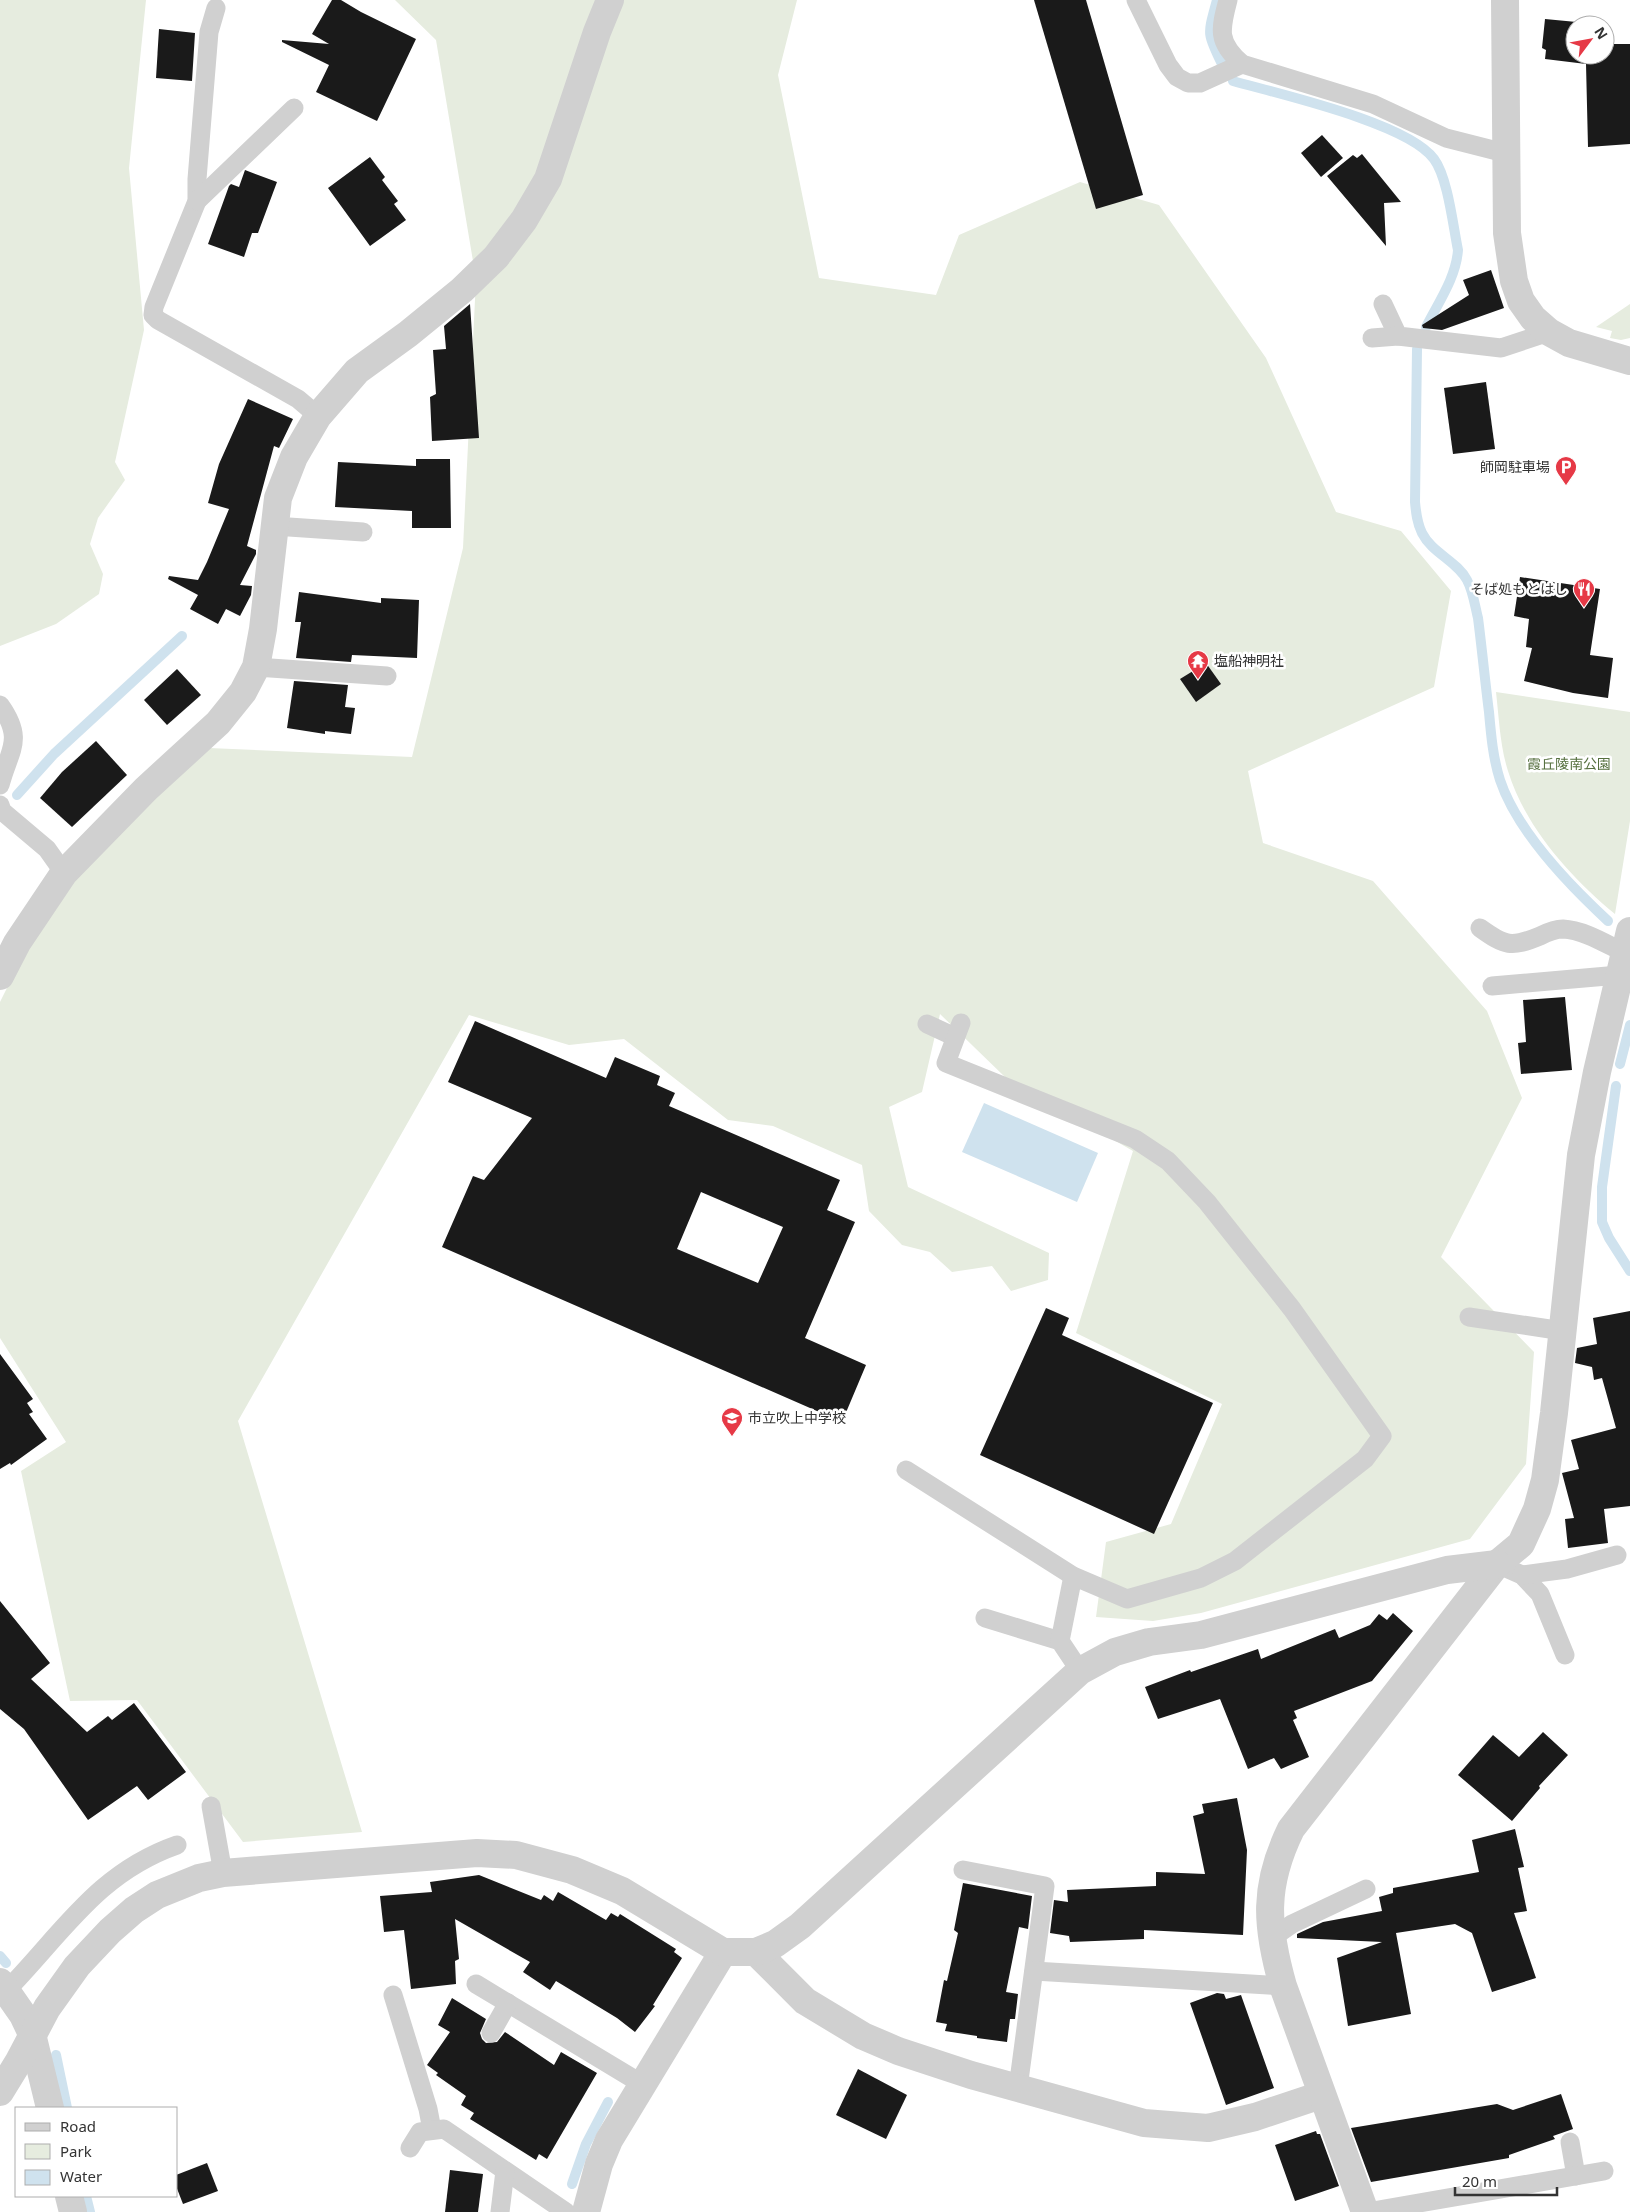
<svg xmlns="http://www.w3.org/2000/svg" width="1630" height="2212" font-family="'Noto Sans','Noto Sans JP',sans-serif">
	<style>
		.green { fill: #e6ecdf }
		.water { fill: #cfe2ee }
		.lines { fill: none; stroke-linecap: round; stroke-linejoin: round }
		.stream { stroke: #cfe2ee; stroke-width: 10 }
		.building { fill: #1a1a1a; fill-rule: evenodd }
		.service { stroke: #d0d0d0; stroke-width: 19 }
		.minor { stroke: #d0d0d0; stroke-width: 28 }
		.tertiary { stroke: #d0d0d0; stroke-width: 28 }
		.labels { text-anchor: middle; stroke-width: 5; stroke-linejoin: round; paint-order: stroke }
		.poi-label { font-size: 14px; fill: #333; stroke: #fff; text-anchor: end }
		.park-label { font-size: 14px; fill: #56703f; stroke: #fff }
	</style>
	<rect width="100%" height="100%" fill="#fff"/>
	<g class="green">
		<path d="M 0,0 L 146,0 L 129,168 L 144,330 L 115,462 L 125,480 L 98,518 L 90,544 L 103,574 L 99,594 L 56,624 L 0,646 Z"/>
		<path d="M 395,0 L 797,0 L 778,75 L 819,278 L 936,295 L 959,235 L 1080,182 L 1159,205 L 1266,358 L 1336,512 L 1401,531 L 1451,591 L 1434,687 L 1248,771 L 1263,843 L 1373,881 L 1487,1011 L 1522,1098 L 1441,1257 L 1534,1352 L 1526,1464 L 1470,1539 L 1201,1613 L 1153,1621 L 1096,1617 L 1106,1542 L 1171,1524 L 1222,1404 L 1076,1333 L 1133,1151 L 1006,1078 L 940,1014 L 922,1092 L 889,1107 L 908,1187 L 1049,1253 L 1048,1280 L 1011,1291 L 992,1266 L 952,1272 L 930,1252 L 902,1245 L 869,1211 L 862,1165 L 773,1126 L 728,1120 L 624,1039 L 569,1045 L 469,1015 L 238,1421 L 362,1832 L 243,1842 L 137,1700 L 70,1701 L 21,1471 L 66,1442 L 0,1338 L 0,1002 C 18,965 42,923 66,891 C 107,838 160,793 209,748 L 412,757 L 463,548 L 476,279 L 436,40 Z"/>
		<path d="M 1630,304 L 1630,338 L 1621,340 L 1610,338 L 1612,331 L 1596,327 Z"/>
		<path d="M 1496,692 L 1630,712 L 1630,821 L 1615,914 C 1571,878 1525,827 1508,771 C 1500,746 1499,718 1496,692 Z"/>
	</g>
	<path class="water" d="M 984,1103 L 1098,1153 L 1077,1202 L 962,1152 Z"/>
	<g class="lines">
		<g class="stream">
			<path d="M 1217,0 C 1208,34 1206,32 1222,64"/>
			<path d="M 1233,81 C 1279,94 1408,123 1434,159 C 1448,178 1453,226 1458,250 C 1456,278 1438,303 1426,327"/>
			<path d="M 1417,349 L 1415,502 C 1416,513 1417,523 1422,533 C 1432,553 1457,561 1467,580 C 1473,591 1475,606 1478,618 C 1482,649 1485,681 1489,712 C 1491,735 1493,758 1500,780 C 1517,831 1569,885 1608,921"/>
			<path d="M 17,795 L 54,754 L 182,636"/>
			<path d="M 1620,1064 L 1630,1025"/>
			<path d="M 1616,1086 L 1602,1187 L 1602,1222 L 1609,1238 L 1630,1271"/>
			<path d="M 0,1956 L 6,1963"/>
			<path d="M 56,2055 L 67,2108"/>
			<path d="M 572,2184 L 586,2144 L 608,2102"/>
			<path d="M 86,2196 L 90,2212"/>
		</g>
	</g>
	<g class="building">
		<path d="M 332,0 L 341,0 L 361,12 L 416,39 L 377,121 L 316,92 L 329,65 L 282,42 L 282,40 L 329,44 L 312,34 Z"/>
		<path d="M 1034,0 L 1086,0 L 1143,195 L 1096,209 Z"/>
		<path d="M 1545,19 L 1587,23 L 1588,25 L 1575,25 L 1575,55 L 1605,55 L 1605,44 L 1630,44 L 1630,144 L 1588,147 L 1586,64 L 1545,59 L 1546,50 L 1542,48 Z"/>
		<path d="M 159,29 L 195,33 L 192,81 L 156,78 Z"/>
		<path d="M 1322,135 L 1343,158 L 1321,177 L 1301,153 Z"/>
		<path d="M 1362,154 L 1401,202 L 1384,203 L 1386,246 L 1327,176 L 1353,155 L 1357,158 Z"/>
		<path d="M 370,157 L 385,177 L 382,180 L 398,201 L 394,204 L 406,220 L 370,246 L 328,188 Z"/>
		<path d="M 245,170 L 277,182 L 258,233 L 252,233 L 244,257 L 208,244 L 229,186 L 231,184 L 239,187 Z"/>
		<path d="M 1491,270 L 1504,308 L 1442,330 L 1423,328 L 1422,325 L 1469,295 L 1463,280 Z"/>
		<path d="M 470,304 L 479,438 L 432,441 L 430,397 L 436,394 L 433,350 L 446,349 L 444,326 Z"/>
		<path d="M 1486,382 L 1495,449 L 1453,454 L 1444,388 Z"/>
		<path d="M 248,399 L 293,419 L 279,448 L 274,446 L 247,546 L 256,550 L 256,554 L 240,585 L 252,586 L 251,595 L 240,616 L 226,609 L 218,624 L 190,609 L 198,595 L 168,579 L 169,576 L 198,580 L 207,562 L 229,509 L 208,503 L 219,464 Z"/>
		<path d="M 416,459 L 450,459 L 451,528 L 412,528 L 412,511 L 335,507 L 338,462 L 416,466 Z"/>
		<path d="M 1520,577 L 1600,589 L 1590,655 L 1613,658 L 1608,698 L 1573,693 L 1524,681 L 1532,648 L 1526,647 L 1529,619 L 1514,616 Z"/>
		<path d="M 299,592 L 381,603 L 381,598 L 419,600 L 417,658 L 352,655 L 351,662 L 296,658 L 301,622 L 295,622 Z"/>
		<path d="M 1206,663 L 1221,684 L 1196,702 L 1180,679 Z"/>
		<path d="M 177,669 L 201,695 L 167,725 L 144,700 Z"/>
		<path d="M 294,681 L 348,685 L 345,707 L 355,708 L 351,734 L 325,731 L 325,734 L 287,728 Z"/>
		<path d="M 96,741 L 127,775 L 72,827 L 40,798 L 62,772 Z"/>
		<path d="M 1565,997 L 1572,1070 L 1521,1074 L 1518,1043 L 1526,1042 L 1523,1000 Z"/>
		<path d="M 475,1021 L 606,1078 L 615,1057 L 660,1076 L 657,1085 L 675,1093 L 669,1106 L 840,1180 L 827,1210 L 855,1222 L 805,1338 L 866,1365 L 842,1422 L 442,1247 L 473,1176 L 484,1180 L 532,1118 L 448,1082 ZM 701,1192 L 783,1227 L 758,1283 L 677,1249 Z"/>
		<path d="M 1046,1308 L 1069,1318 L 1062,1335 L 1213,1403 L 1154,1534 L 980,1455 Z"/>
		<path d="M 1630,1311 L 1630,1506 L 1604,1509 L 1608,1543 L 1568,1548 L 1565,1519 L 1574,1518 L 1562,1473 L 1579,1469 L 1571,1440 L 1616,1428 L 1602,1378 L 1594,1380 L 1592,1367 L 1575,1363 L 1577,1348 L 1597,1344 L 1593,1318 Z"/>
		<path d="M 0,1354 L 33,1399 L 27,1403 L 33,1412 L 29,1414 L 47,1439 L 11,1465 L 10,1463 L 0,1469 Z"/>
		<path d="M 0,1601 L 50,1663 L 31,1679 L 87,1732 L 108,1716 L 112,1720 L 134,1703 L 186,1772 L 148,1800 L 137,1786 L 88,1820 L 24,1729 L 0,1709 Z"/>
		<path d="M 1393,1613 L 1413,1631 L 1372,1681 L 1294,1711 L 1297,1718 L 1293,1720 L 1309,1757 L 1281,1769 L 1274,1758 L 1248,1769 L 1220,1699 L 1158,1719 L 1145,1687 L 1190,1670 L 1191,1672 L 1258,1649 L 1261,1659 L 1335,1629 L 1339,1638 L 1370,1625 L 1379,1614 L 1387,1620 Z"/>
		<path d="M 1543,1732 L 1568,1755 L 1539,1786 L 1540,1788 L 1512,1821 L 1458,1775 L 1493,1735 L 1519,1757 Z"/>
		<path d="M 1237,1798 L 1247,1850 L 1243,1935 L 1144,1930 L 1144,1939 L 1070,1942 L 1069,1936 L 1050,1933 L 1054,1900 L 1068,1902 L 1067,1890 L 1156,1886 L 1156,1872 L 1205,1874 L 1193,1816 L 1204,1813 L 1202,1804 Z"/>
		<path d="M 1515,1829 L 1524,1867 L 1518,1868 L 1527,1911 L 1514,1913 L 1536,1978 L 1492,1992 L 1472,1933 L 1455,1924 L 1396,1933 L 1411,2014 L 1348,2026 L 1337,1958 L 1382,1942 L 1297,1938 L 1297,1934 L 1323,1922 L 1382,1911 L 1379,1897 L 1393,1893 L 1393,1888 L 1479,1872 L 1472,1840 Z"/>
		<path d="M 479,1875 L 541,1900 L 544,1895 L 553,1901 L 558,1892 L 606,1920 L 611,1913 L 618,1917 L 620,1914 L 676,1949 L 674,1952 L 682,1958 L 653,2005 L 655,2006 L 635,2032 L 617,2018 L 556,1981 L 550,1990 L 523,1972 L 530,1962 L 455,1919 L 459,1959 L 455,1961 L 456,1984 L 411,1989 L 404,1930 L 384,1932 L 380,1896 L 432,1892 L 430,1882 Z"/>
		<path d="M 963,1883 L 1032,1896 L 1028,1929 L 1019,1927 L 1006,1992 L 1018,1994 L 1015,2019 L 1010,2019 L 1007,2042 L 977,2038 L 977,2036 L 945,2031 L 947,2024 L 936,2022 L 944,1980 L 947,1981 L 958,1933 L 954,1930 Z"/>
		<path d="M 1217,1993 L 1224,1994 L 1226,1999 L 1241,1995 L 1274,2088 L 1226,2105 L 1190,2003 Z"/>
		<path d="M 452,1998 L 486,2019 L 480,2033 L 482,2039 L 486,2043 L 497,2042 L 505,2032 L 554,2065 L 561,2052 L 597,2073 L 547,2159 L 539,2154 L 536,2160 L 470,2119 L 474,2113 L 461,2105 L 466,2096 L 436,2075 L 438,2073 L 427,2065 L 450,2032 L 438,2025 Z"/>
		<path d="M 858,2069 L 907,2095 L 886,2139 L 836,2115 Z"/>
		<path d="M 1561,2094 L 1573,2129 L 1553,2136 L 1555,2139 L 1509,2155 L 1509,2158 L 1371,2182 L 1351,2128 L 1497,2104 L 1513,2110 Z"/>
		<path d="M 1316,2131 L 1317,2134 L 1320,2134 L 1339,2186 L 1295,2201 L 1275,2145 Z"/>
		<path d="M 207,2163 L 218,2191 L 183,2204 L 176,2186 L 176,2175 Z"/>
		<path d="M 450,2170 L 483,2174 L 478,2212 L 445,2212 Z"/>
	</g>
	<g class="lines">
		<g class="service">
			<path d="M 1136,0 L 1168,65 L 1177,77 L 1188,83 L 1200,83 L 1242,64"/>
			<path d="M 1228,0 C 1220,30 1217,42 1242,64 L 1373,104 L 1446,138 L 1505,153"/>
			<path d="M 216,8 L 209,32 L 197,179 L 197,201 L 154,307 L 153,315 L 158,320 L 298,399 L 318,416"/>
			<path d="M 197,201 L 294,108"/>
			<path d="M 1383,304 L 1398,336 L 1501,348 L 1549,332"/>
			<path d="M 1372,338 L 1398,336"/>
			<path d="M 274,526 L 363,532"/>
			<path d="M 256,667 L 387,676"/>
			<path d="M 0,705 C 25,740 9,750 0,785"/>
			<path d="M 0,805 L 2,811 L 47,849 L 64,873"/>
			<path d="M 1480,928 C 1505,946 1511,948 1540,936 C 1548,932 1555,929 1563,929 C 1584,930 1606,944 1625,953"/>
			<path d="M 1492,986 L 1619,975"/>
			<path d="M 927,1024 L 955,1037"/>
			<path d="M 1469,1317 L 1563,1331"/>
			<path d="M 906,1470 L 1073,1576 L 1127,1599 L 1201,1578 L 1235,1561 L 1365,1459 L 1382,1436 L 1292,1309 L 1207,1202 L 1168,1161 L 1135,1139 L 946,1063 L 961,1023"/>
			<path d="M 1497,1564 L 1522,1575 L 1540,1594 L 1565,1655"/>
			<path d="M 1522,1575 L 1567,1569 L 1617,1555"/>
			<path d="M 985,1618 L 1060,1641 L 1080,1671"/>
			<path d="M 1060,1641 L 1073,1576"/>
			<path d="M 211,1806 L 223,1873"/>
			<path d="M 963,1870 L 1045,1886 L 1018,2088"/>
			<path d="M 1272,1938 L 1292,1924 L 1366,1889"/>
			<path d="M 1034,1971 L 1283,1986"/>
			<path d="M 476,1984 L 642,2084"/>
			<path d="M 6,1991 C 62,1934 97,1873 177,1845"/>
			<path d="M 393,1995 L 428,2109 L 432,2130"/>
			<path d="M 491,2033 L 508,2003"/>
			<path d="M 1570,2142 L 1576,2176"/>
			<path d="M 410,2148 L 420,2132 L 444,2129 L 566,2212"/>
			<path d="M 500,2212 L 505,2171"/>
			<path d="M 1367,2212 L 1604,2171"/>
		</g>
		<g class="minor">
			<path d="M 1505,0 L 1507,233 L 1514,281 L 1521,301 L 1533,318 L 1549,332 L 1569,343 L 1630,361"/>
			<path d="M 0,976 L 17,943 L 64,873 L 146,789 L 218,723 L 243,692 L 256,667 L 263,629 L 278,498 L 294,457 L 318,416 L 357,371 L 408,334 L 462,290 L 496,257 L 524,220 L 548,179 L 597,32 L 610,0"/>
			<path d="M 756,1952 L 805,2001 L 863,2036 L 898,2051 L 971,2075 L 1144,2123 L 1208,2128 L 1255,2117 L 1321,2095"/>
			<path d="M 0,1982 L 23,2015 L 32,2034 L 50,2108"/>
			<path d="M 69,2196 L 73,2212"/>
			<path d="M 586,2212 L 599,2164 L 609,2140 L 723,1952"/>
			<path d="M 1365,2212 L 1283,1986 C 1266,1926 1263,1886 1291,1829 L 1497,1564 L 1521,1544 L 1537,1509 L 1545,1480 L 1554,1413 L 1581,1155 L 1597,1072 L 1630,931"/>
		</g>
		<path class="tertiary" d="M 0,2092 L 19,2061 L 47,2008 L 77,1966 L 110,1931 L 134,1910 L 157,1895 L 199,1878 L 223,1873 L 477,1853 L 516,1855 L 572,1870 L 622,1891 L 723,1952 L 756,1952 L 775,1944 L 800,1926 L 1080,1671 L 1115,1652 L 1149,1642 L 1201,1635 L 1447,1570 L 1497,1564"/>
	</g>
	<defs>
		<g id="parking-pin" transform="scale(1.125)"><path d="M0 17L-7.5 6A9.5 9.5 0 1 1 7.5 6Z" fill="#e63946" stroke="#fff"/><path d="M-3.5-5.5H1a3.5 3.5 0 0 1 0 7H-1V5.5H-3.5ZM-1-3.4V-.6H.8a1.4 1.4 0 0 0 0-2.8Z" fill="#fff"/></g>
		<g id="restaurant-pin" transform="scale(1.125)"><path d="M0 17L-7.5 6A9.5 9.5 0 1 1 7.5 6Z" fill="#e63946" stroke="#fff"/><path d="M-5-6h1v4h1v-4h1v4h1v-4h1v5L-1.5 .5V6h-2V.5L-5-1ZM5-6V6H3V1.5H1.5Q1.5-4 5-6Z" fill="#fff"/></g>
		<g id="temple-pin" transform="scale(1.125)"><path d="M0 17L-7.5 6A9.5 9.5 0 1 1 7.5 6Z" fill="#e63946" stroke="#fff"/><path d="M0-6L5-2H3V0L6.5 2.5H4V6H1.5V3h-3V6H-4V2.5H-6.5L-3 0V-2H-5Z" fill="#fff"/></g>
		<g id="school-pin" transform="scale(1.125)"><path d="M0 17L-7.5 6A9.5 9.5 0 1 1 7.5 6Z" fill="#e63946" stroke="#fff"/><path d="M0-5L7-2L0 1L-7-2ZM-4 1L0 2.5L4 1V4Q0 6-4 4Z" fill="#fff"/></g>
	</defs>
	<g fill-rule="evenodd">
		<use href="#parking-pin" x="1566" y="467"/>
		<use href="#restaurant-pin" x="1584" y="589"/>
		<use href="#temple-pin" x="1198" y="661"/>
		<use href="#school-pin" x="732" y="1418"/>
	</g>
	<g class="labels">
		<g class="poi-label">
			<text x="1550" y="472">師岡駐車場</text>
			<text x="1568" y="594">そば処もとはし</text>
			<text x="1214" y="666" text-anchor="start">塩船神明社</text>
			<text x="748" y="1423" text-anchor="start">市立吹上中学校</text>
		</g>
		<g class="park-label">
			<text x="1569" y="769">霞丘陵南公園</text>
		</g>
	</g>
	<rect x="15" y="2107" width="162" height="90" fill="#ffffff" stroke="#adadad"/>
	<rect x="25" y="2123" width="25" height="8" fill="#d0d0d0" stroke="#adadad"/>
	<text x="60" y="2132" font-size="15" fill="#333333">Road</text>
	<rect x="25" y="2144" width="25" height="15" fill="#e6ecdf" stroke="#adadad"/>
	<text x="60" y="2157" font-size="15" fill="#333333">Park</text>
	<rect x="25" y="2170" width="25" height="15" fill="#cfe2ee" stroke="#adadad"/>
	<text x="60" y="2182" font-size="15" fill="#333333">Water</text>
	<g transform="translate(1590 40) rotate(58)"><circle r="24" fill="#ffffff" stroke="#adadad"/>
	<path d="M0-4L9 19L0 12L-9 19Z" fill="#e63946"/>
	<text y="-8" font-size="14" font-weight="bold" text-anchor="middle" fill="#333333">N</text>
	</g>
	<path d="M1455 2187v8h102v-8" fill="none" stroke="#333333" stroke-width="2.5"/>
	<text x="1462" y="2187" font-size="15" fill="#333333" stroke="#ffffff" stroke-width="4" paint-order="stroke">20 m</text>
</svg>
